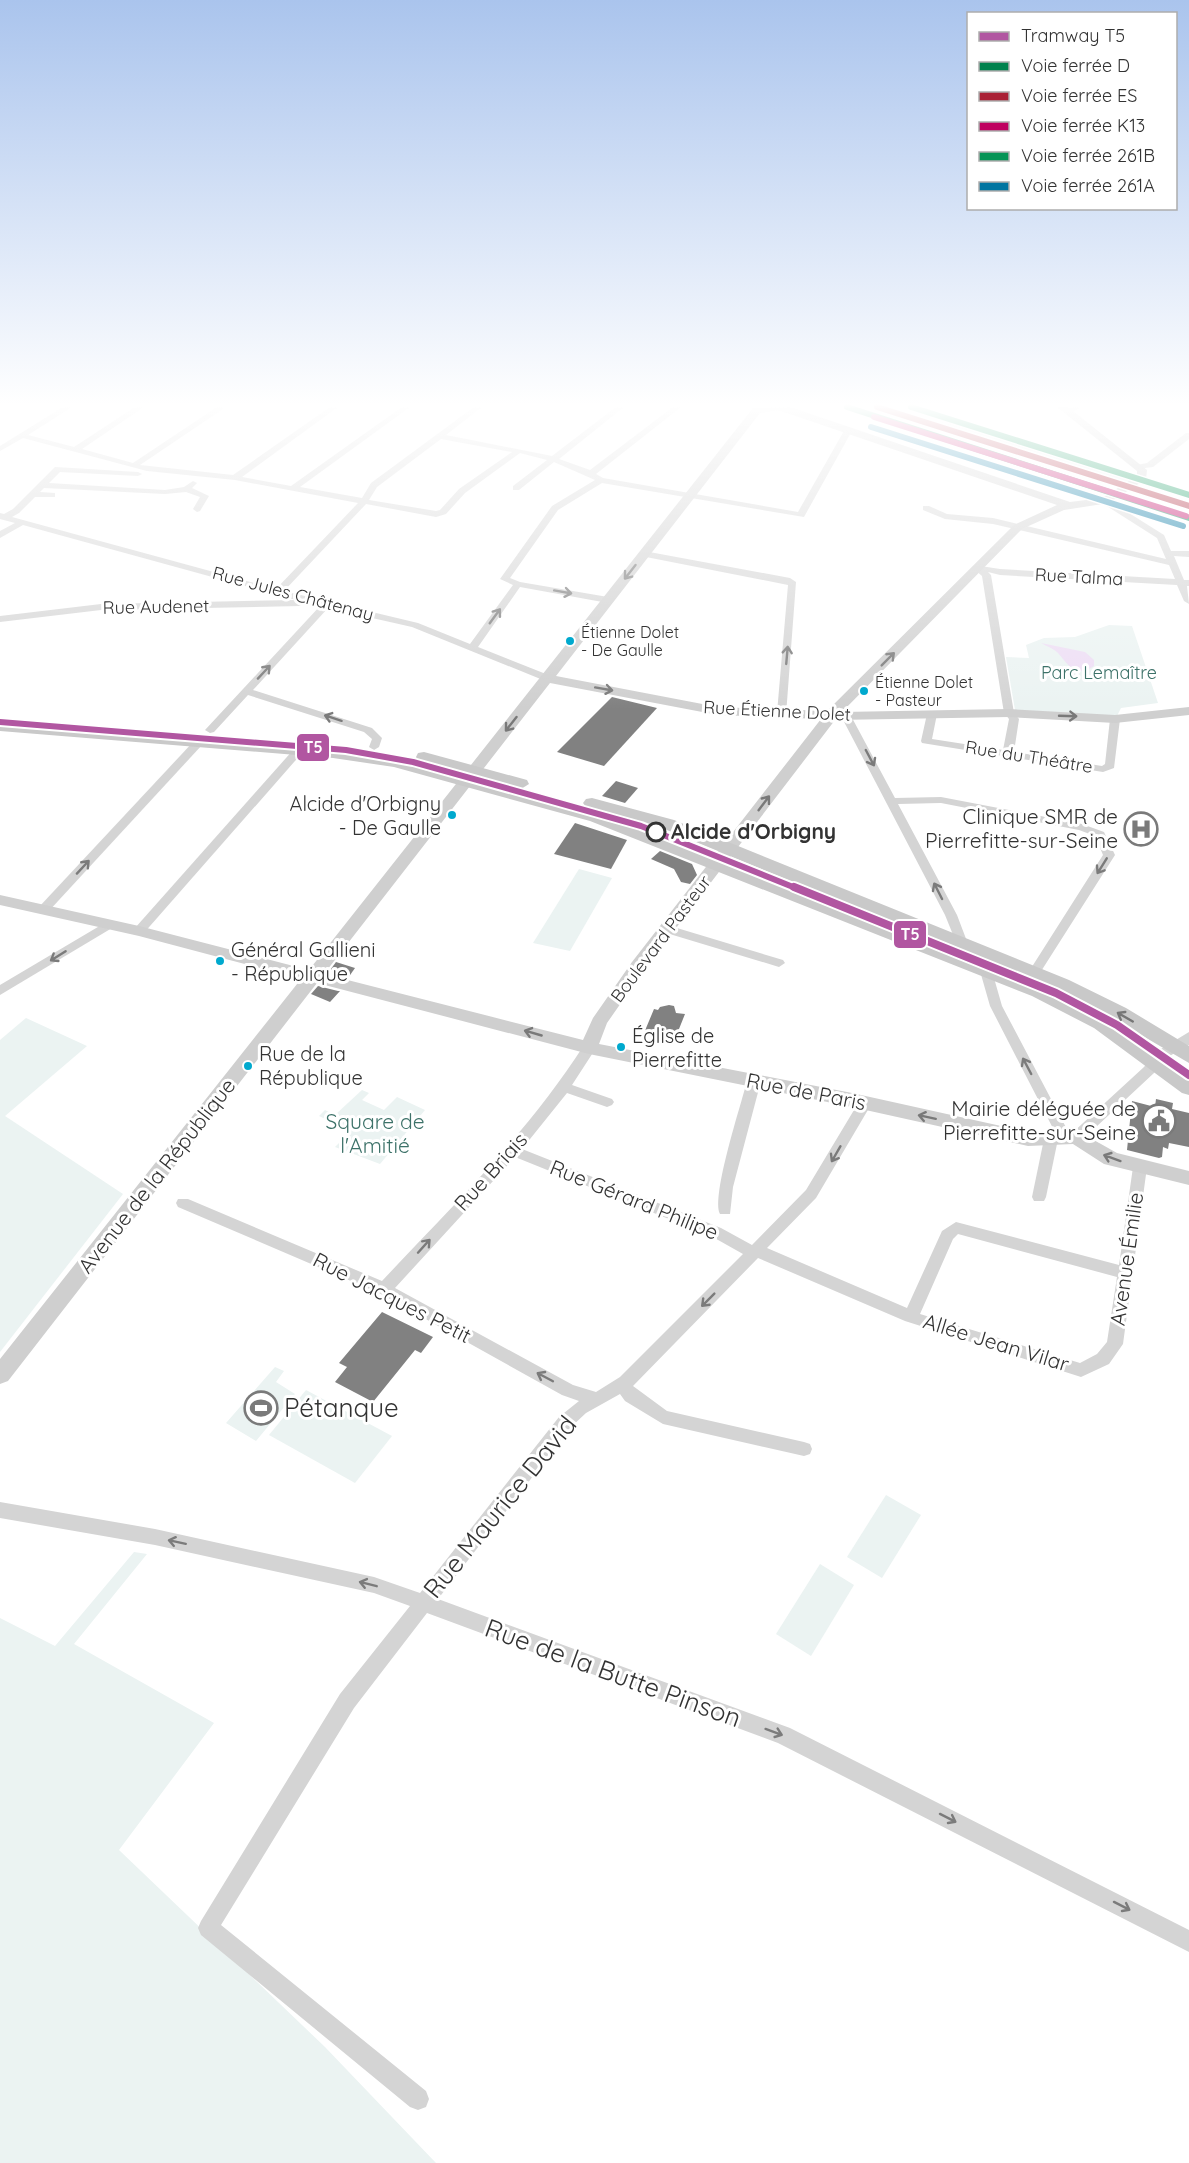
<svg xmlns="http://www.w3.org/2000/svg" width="1189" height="2163" font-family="Quicksand,sans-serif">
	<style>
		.green { fill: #ebf3f2 }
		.water { fill: #edddf4 }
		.building { fill: #818181 }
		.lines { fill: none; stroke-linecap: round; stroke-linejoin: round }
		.street { fill: #d4d4d4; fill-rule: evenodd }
		.secondary { fill: #cfcfcf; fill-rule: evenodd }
		.primary { fill: #c9c9c9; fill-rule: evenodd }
		.rail-1-casing { stroke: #fff; stroke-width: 9 }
		.rail-2-casing { stroke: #fff; stroke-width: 9 }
		.rail-3-casing { stroke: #fff; stroke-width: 9 }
		.rail-4-casing { stroke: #fff; stroke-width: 9 }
		.rail-5-casing { stroke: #fff; stroke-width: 9 }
		.rail-1 { stroke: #00824e; stroke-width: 6 }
		.rail-2 { stroke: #aa2135; stroke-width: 6 }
		.rail-3 { stroke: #bf005f; stroke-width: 6 }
		.rail-4 { stroke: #069456; stroke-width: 6 }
		.rail-5 { stroke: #0075a1; stroke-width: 6 }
		.tram-1-far1-casing { stroke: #fff; stroke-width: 10 }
		.tram-1-casing { stroke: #fff; stroke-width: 12 }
		.tram-1-far1 { stroke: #b156a1; stroke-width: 6 }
		.tram-1 { stroke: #b156a1; stroke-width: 8 }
		.oneway { stroke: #797979 }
		.oneway2 { stroke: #7b7b7b }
		.oneway3 { stroke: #767676 }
		.bus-dot { fill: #00a9ce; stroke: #fff; stroke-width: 2 }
		.stop-dot { fill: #fff; stroke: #333; stroke-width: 3 }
		.labels { text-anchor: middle; stroke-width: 6; stroke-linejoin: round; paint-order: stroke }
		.far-bus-label { font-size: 16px; fill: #333; stroke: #fff; text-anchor: start }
		.far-street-label { font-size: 18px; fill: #333; stroke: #fff }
		.far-park-label { font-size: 18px; fill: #3d7269; stroke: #fff }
		.bus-label { font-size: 20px; fill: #333; stroke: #fff; text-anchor: start }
		.poi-label { font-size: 21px; fill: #333; stroke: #fff; text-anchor: end }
		.stop-label { font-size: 21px; font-weight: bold; fill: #333; stroke: #fff; text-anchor: start }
		.street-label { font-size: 21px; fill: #333; stroke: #fff }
		.park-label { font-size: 21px; fill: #3d7269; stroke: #fff }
		.near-poi-label { font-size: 26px; fill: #333; stroke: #fff; text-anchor: start }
		.near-street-label { font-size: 26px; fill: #333; stroke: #fff }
		.line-badge { stroke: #fff; stroke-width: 2 }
		.badge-label { font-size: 16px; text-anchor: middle; font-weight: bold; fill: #fff }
	</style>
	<rect width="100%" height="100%" fill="#fff"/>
	<g class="green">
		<path d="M 935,420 L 1131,478 L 1129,482 Z"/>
		<path d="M 915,421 L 1123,485 L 1119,488 L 1065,471 L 1067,469 L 913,423 Z"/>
		<path d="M 1109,625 L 1132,626 L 1158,703 L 1121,708 L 1117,716 L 1015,710 L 1006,657 L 1029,658 L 1026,645 L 1044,638 L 1075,637 Z"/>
		<path d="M 579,869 L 612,878 L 570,951 L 533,943 Z"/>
		<path d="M 26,1018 L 87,1046 L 5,1116 L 123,1194 L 0,1352 L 0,1040 Z"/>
		<path d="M 362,1090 L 369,1093 L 362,1100 L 384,1110 L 397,1097 L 425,1110 L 380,1164 L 335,1147 L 351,1131 L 319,1116 L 325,1110 L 335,1115 Z"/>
		<path d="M 275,1367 L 284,1371 L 276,1382 L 295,1394 L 256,1441 L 226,1423 Z"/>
		<path d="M 306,1390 L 392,1436 L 355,1483 L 269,1435 Z"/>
		<path d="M 886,1495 L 921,1515 L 882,1578 L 847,1557 Z"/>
		<path d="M 134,1552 L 147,1554 L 74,1644 L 214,1723 L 119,1850 L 325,2047 L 436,2163 L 0,2163 L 0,1618 L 55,1646 Z"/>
		<path d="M 820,1564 L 854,1585 L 811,1656 L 776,1634 Z"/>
	</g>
	<path class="water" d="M 1041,643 L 1085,652 L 1094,660 L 1094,666 C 1075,679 1068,664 1058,653 C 1053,648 1046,646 1041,643 Z"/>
	<g class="building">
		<path d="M 612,697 L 657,708 L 604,766 L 557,752 Z"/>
		<path d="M 616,781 L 638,788 L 625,803 L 602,796 Z"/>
		<path d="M 575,823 L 627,840 L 611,869 L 554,854 Z"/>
		<path d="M 660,851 L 692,864 L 697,875 L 690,884 L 681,882 L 674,869 L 651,859 Z"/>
		<path d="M 336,962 L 355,968 L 348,978 L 328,973 Z"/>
		<path d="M 318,986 L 338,991 L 340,991 L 330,1002 L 311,994 Z"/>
		<path d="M 669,1005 L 674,1006 L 676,1013 L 685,1014 L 675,1039 L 667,1039 L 664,1045 L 649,1042 L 652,1035 L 644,1033 L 654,1009 L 658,1010 L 660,1007 Z"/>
		<path d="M 1156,1099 L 1173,1103 L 1172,1109 L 1189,1113 L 1189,1147 L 1169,1143 L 1168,1149 L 1163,1147 L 1162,1157 L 1159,1158 L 1127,1150 L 1132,1101 L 1155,1107 Z"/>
		<path d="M 382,1312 L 433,1337 L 421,1353 L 415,1350 L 373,1402 L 335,1382 L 347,1367 L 339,1363 Z"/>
	</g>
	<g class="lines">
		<g class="street">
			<path d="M 63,407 L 72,407 L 28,435 L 74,447 L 135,407 L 144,407 L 82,449 L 133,463 L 217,407 L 226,407 L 140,465 L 233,475 L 330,407 L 338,407 L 242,477 L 291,486 L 402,407 L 410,407 L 300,487 L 362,498 L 371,483 L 474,407 L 482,407 L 446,435 L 552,456 L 616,407 L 624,407 L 559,459 L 590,470 L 673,407 L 681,407 L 596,474 L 603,478 L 798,512 L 845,429 L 849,427 L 853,429 L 804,517 L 602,483 L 558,510 L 510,578 L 520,582 L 608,597 L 613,600 L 608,603 L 520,587 L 478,647 L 551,676 L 551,680 L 543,680 L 412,627 L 328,608 L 253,690 L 372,728 L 382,738 L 379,747 L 374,750 L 369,747 L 372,739 L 364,732 L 248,695 L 214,732 L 210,733 L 205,730 L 320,606 L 304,602 L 300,606 L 101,610 L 0,622 L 0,616 L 101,604 L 296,600 L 23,525 L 0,538 L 0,531 L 15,523 L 0,519 L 0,513 L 4,514 L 13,509 L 55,467 L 138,472 L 142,474 L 138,476 L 60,472 L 49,483 L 165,490 L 184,487 L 193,481 L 197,483 L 192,488 L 209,496 L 200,511 L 197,512 L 193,509 L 200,497 L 186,492 L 165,494 L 44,488 L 40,492 L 55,493 L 55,497 L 35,497 L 19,513 L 12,517 L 276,589 L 358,503 L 235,480 L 147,471 L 23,438 L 0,451 L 0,446 ZM 441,439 L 512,452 L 459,489 L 440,510 L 436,511 L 369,500 L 377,487 ZM 520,453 L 547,460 L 513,486 L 513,490 L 519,490 L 554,462 L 595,480 L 552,506 L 500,579 L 513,585 L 470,644 L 418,623 L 284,591 L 366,504 L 436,517 L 446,514 L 465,493 Z"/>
			<path d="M 1072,407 L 1081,407 L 1071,413 L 1065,413 L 1065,409 Z"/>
			<path d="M 1186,433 L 1189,433 L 1189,439 L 1153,467 L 1137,469 L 1137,465 L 1147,463 Z"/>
			<path d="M 1105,498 L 1164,535 L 1171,551 L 1189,551 L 1189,557 L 1174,556 L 1184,580 L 1189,580 L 1189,586 L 1187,586 L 1189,604 L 1184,601 L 1177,585 L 1000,575 L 988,572 L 991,575 L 1014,713 L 1019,719 L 1014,752 L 1102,766 L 1105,764 L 1110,719 L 1115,716 L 1120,719 L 1114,768 L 1103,772 L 922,743 L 921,741 L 927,714 L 932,711 L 937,714 L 932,739 L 1003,750 L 1009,719 L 1004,713 L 982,576 L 974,569 L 974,565 L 1000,569 L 1175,579 L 1169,565 L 993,524 L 945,519 L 923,510 L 923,506 L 929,506 L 947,514 L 993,518 L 1166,559 L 1157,538 L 1102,503 L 1101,501 Z"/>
			<path d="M 644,551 L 790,578 L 796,582 L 786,715 L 782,716 L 777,713 L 788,585 L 641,556 L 640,554 Z"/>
			<path d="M 846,713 L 851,716 L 895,798 L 941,797 L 1082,824 L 1104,832 L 1115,855 L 1038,976 L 1030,976 L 1028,973 L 1103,855 L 1095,836 L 1079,830 L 941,803 L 898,804 L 957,915 L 968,944 L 962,948 L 958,947 L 945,915 L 841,716 Z"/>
			<path d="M 198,740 L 202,741 L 202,745 L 47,913 L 39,913 L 37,910 L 39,907 L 194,741 Z"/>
			<path d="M 298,748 L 303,751 L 302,753 L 143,934 L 135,934 L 133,931 L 135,928 L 294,749 Z"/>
			<path d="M 108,921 L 114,925 L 112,928 L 0,995 L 0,985 Z"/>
			<path d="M 667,925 L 783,960 L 785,963 L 779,967 L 663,932 L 661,929 L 663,926 Z"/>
			<path d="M 986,967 L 992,971 L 1002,1006 L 1070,1135 L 1144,1067 L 1156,1052 L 1189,1032 L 1189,1045 L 1166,1058 L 1154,1073 L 1081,1141 L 1076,1142 L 1070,1138 L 1064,1141 L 1059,1140 L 990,1006 L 980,971 Z"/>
			<path d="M 589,1043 L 596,1048 L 572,1085 L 612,1099 L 614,1102 L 612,1105 L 607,1107 L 567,1093 L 522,1149 L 721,1228 L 752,1245 L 806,1190 L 860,1100 L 870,1100 L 872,1103 L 816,1198 L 767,1248 L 907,1308 L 942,1231 L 956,1222 L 1119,1265 L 1133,1167 L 1135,1163 L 1145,1163 L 1147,1167 L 1123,1344 L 1109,1364 L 1081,1377 L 905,1321 L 758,1258 L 633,1386 L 667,1411 L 804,1442 L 810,1444 L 812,1449 L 810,1454 L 804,1456 L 663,1424 L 625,1401 L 620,1394 L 586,1413 L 571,1427 L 438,1599 L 790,1728 L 1189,1930 L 1189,1952 L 778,1743 L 427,1613 L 354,1708 L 221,1925 L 426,2091 L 429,2099 L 426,2107 L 418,2110 L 410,2107 L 201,1935 L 198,1928 L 201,1921 L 340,1694 L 410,1606 L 374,1593 L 155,1545 L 0,1518 L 0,1502 L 155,1529 L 374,1577 L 420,1593 L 559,1417 L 579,1401 L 562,1395 L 379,1293 L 178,1207 L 176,1203 L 178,1199 L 188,1199 L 382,1281 C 453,1205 528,1133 584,1045 ZM 515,1157 L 711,1236 L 743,1254 L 620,1377 L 596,1392 L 573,1385 L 395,1288 ZM 958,1234 L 1117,1277 L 1107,1342 L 1097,1354 L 1080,1363 L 920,1314 L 953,1239 Z"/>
			<path d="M 754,1076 L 761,1081 L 733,1187 L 730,1214 L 720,1214 C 711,1196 741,1105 747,1081 Z"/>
			<path d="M 1051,1134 L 1056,1135 L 1058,1139 L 1046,1197 L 1044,1201 L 1034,1201 L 1032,1197 L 1044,1139 L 1046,1135 Z"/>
		</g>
		<path class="secondary" d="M 790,407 L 1070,502 L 1102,498 L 1137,476 L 1137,471 L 1057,407 L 1068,407 L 1147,470 L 1146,479 L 1109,503 L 1064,510 L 1022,529 L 842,712 L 1009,709 L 1115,715 L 1189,707 L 1189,715 L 1115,723 L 1009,717 L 835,720 L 644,970 L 607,1023 L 599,1044 L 852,1093 L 1028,1132 L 1076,1130 L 1117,1153 L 1189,1171 L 1189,1185 L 1104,1164 L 1073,1144 L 1028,1146 L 852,1107 L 589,1054 L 317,983 L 8,1381 L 0,1384 L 0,1359 L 301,979 L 139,936 L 0,905 L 0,895 L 139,926 L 309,970 L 753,408 ZM 778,410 L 1057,505 L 1014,525 L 827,711 L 718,707 L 556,676 L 760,413 ZM 550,683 L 718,715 L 821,719 L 632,962 L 593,1018 L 583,1040 L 324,974 Z"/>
		<g class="primary">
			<path d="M 0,721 L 333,748 L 401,758 L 602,813 L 1046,986 L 1108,1018 L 1189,1077 L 1189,1095 L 1182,1093 L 1094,1028 L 1032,996 L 590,821 L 394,767 L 333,758 L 0,731 Z"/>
			<path d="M 424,752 L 527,780 L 529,784 L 521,789 L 418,761 L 416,757 L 418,753 Z"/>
			<path d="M 592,798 L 674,820 L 1069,980 L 1126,1008 L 1189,1046 L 1189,1063 L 1112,1018 L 1055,990 L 662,828 L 586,807 L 583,803 L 586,799 Z"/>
		</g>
		<g class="rail-1-casing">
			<path id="rail-1" d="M 847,407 L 1189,518"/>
		</g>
		<g class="rail-2-casing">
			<path id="rail-2" d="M 877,407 L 1189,506"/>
		</g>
		<g class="rail-3-casing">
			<path id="rail-3" d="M 874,417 L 1186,516"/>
		</g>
		<g class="rail-4-casing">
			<path id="rail-4" d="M 911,407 L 1189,495"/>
		</g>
		<g class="rail-5-casing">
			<path id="rail-5" d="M 871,427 L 1183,526"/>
		</g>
		<use href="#rail-1" class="rail-1"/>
		<use href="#rail-2" class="rail-2"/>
		<use href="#rail-3" class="rail-3"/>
		<use href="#rail-4" class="rail-4"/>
		<use href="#rail-5" class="rail-5"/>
		<g class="tram-1-far1-casing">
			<path id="tram-1-far1" d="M 0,722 L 346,750 L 413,762 L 641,826 L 798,889"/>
		</g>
		<g class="tram-1-casing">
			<path id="tram-1" d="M 794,887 L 1056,993 L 1117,1025 L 1189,1075"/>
		</g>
		<use href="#tram-1-far1" class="tram-1-far1"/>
		<use href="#tram-1" class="tram-1"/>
	</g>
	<defs><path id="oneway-shaft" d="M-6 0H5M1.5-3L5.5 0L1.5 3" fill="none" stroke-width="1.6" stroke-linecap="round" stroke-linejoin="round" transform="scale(1.5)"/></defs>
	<g class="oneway">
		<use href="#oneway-shaft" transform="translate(630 572) rotate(128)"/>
		<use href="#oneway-shaft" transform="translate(888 659) rotate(-45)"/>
		<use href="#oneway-shaft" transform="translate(604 689) rotate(10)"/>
		<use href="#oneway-shaft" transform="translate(1068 716) rotate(2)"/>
		<use href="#oneway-shaft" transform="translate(511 724) rotate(128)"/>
		<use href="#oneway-shaft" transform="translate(764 803) rotate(-53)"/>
		<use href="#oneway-shaft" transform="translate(533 1033) rotate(-164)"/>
		<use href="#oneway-shaft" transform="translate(927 1117) rotate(-168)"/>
		<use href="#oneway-shaft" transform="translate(1112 1158) rotate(-160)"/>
	</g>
	<g class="oneway2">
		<use href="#oneway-shaft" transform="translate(563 592) rotate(10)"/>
		<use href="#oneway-shaft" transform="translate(495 616) rotate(-54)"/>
		<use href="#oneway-shaft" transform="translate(787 655) rotate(-85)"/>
		<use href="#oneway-shaft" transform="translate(264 672) rotate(-47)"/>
		<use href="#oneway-shaft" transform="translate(333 718) rotate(-162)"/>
		<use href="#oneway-shaft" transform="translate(870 758) rotate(62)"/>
		<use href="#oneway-shaft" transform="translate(1102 866) rotate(122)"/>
		<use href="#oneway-shaft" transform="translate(83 867) rotate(-47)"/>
		<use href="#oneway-shaft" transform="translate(938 891) rotate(-117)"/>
		<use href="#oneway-shaft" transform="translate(58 956) rotate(148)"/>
		<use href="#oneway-shaft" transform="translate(1027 1066) rotate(-118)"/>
		<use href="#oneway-shaft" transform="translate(836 1154) rotate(120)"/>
		<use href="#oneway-shaft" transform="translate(424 1246) rotate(-48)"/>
		<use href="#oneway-shaft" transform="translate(708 1300) rotate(135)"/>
		<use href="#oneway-shaft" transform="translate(545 1377) rotate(-152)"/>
		<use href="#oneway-shaft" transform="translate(177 1542) rotate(-168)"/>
		<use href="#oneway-shaft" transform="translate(368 1584) rotate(-166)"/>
		<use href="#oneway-shaft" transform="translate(774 1732) rotate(20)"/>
		<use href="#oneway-shaft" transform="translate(948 1818) rotate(27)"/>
		<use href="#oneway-shaft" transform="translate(1122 1906) rotate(27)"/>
	</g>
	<use class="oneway3" href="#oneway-shaft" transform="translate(1125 1017) rotate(-150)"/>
	<linearGradient id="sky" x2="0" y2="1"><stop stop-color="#aac4ed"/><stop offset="0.57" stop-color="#fff"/><stop offset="1" stop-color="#fff" stop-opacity="0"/></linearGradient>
	<rect width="1189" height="709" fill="url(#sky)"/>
	<defs>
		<g id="hospital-ring" transform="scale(1.725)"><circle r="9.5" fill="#fff" stroke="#7a7a7a" stroke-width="1.5"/><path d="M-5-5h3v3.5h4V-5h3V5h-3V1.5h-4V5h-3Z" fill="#7a7a7a"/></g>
		<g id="civic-ring" transform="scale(1.725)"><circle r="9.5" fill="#fff" stroke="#7a7a7a" stroke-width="1.5"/><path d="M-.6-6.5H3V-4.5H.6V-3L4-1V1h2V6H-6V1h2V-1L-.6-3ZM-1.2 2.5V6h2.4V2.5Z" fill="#7a7a7a"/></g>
		<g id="stadium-ring" transform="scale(1.725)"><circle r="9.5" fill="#fff" stroke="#7a7a7a" stroke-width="1.5"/><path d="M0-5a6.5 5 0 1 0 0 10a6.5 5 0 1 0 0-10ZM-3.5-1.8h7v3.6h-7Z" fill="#7a7a7a"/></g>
	</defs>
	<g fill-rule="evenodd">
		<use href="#hospital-ring" x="1141" y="829"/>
		<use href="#civic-ring" x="1159" y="1121"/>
		<use href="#stadium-ring" x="261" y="1408"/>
	</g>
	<g class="bus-dot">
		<circle cx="570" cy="641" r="5"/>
		<circle cx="864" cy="691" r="5"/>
		<circle cx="452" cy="815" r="5"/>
		<circle cx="220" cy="961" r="5"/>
		<circle cx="621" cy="1047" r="5"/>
		<circle cx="248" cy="1066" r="5"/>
	</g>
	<circle class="stop-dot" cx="656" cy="832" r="9"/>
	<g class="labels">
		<g class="far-bus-label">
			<text x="581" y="638">Étienne Dolet<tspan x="581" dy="18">- De Gaulle</tspan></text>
			<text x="875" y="688">Étienne Dolet<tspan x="875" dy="18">- Pasteur</tspan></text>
		</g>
		<g class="far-street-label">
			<text transform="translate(1079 577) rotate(3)" y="6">Rue Talma</text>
			<text transform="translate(293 594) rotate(15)" y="6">Rue Jules Châtenay</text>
			<text transform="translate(156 607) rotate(-1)" y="6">Rue Audenet</text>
			<text transform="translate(777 711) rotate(3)" y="6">Rue Étienne Dolet</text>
			<text transform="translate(1029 757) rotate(9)" y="6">Rue du Théâtre</text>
			<text transform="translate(661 939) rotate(-53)" y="6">Boulevard Pasteur</text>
		</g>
		<g class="far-park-label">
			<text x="1099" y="679">Parc Lemaître</text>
		</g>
		<g class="bus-label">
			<text x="441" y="811" text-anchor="end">Alcide d'Orbigny<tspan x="441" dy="24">- De Gaulle</tspan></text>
			<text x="231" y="957">Général Gallieni<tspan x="231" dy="24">- République</tspan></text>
			<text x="632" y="1043">Église de<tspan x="632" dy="24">Pierrefitte</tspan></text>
			<text x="259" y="1061">Rue de la<tspan x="259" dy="24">République</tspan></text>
		</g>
		<g class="poi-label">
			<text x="1118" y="824">Clinique SMR de<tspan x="1118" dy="24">Pierrefitte-sur-Seine</tspan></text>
			<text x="1136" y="1116">Mairie déléguée de<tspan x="1136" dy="24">Pierrefitte-sur-Seine</tspan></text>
		</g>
		<g class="stop-label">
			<text x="671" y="839">Alcide d'Orbigny</text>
		</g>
		<g class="street-label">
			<text transform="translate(806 1092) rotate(11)" y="7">Rue de Paris</text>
			<text transform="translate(491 1172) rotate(-48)" y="7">Rue Briais</text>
			<text transform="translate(157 1176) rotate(-52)" y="7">Avenue de la République</text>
			<text transform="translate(634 1200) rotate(22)" y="7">Rue Gérard Philipe</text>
			<text transform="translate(1127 1259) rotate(-82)" y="7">Avenue Émilie</text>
			<text transform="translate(392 1298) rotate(27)" y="7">Rue Jacques Petit</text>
			<text transform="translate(996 1343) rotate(17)" y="7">Allée Jean Vilar</text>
		</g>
		<g class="park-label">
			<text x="375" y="1129">Square de<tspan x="375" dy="24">l'Amitié</tspan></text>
		</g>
		<g class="near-poi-label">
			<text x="284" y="1417">Pétanque</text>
		</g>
		<g class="near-street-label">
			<text transform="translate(500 1507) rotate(-51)" y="9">Rue Maurice David</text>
			<text transform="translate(613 1673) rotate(20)" y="9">Rue de la Butte Pinson</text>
		</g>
	</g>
	<g class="line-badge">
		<rect x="296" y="733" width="34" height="29" rx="6" fill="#b156a1"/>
		<rect x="893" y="920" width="34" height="29" rx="6" fill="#b156a1"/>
	</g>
	<g class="badge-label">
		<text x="313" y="753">T5</text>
		<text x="910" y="940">T5</text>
	</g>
	<rect x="967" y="12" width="210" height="198" fill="#ffffff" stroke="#adadad" stroke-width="1.5"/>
	<rect x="979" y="32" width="30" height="9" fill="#b156a1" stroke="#adadad" stroke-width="1.5"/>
	<text x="1021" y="42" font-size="18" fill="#333333">Tramway T5</text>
	<rect x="979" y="62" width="30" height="9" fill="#00824e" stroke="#adadad" stroke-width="1.5"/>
	<text x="1021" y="72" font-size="18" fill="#333333">Voie ferrée D</text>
	<rect x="979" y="92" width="30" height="9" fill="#aa2135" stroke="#adadad" stroke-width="1.5"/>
	<text x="1021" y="102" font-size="18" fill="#333333">Voie ferrée ES</text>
	<rect x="979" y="122" width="30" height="9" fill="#bf005f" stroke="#adadad" stroke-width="1.5"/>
	<text x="1021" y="132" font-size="18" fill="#333333">Voie ferrée K13</text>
	<rect x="979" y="152" width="30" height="9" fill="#069456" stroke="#adadad" stroke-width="1.5"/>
	<text x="1021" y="162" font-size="18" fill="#333333">Voie ferrée 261B</text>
	<rect x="979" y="182" width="30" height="9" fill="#0075a1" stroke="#adadad" stroke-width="1.5"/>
	<text x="1021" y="192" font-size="18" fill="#333333">Voie ferrée 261A</text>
</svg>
